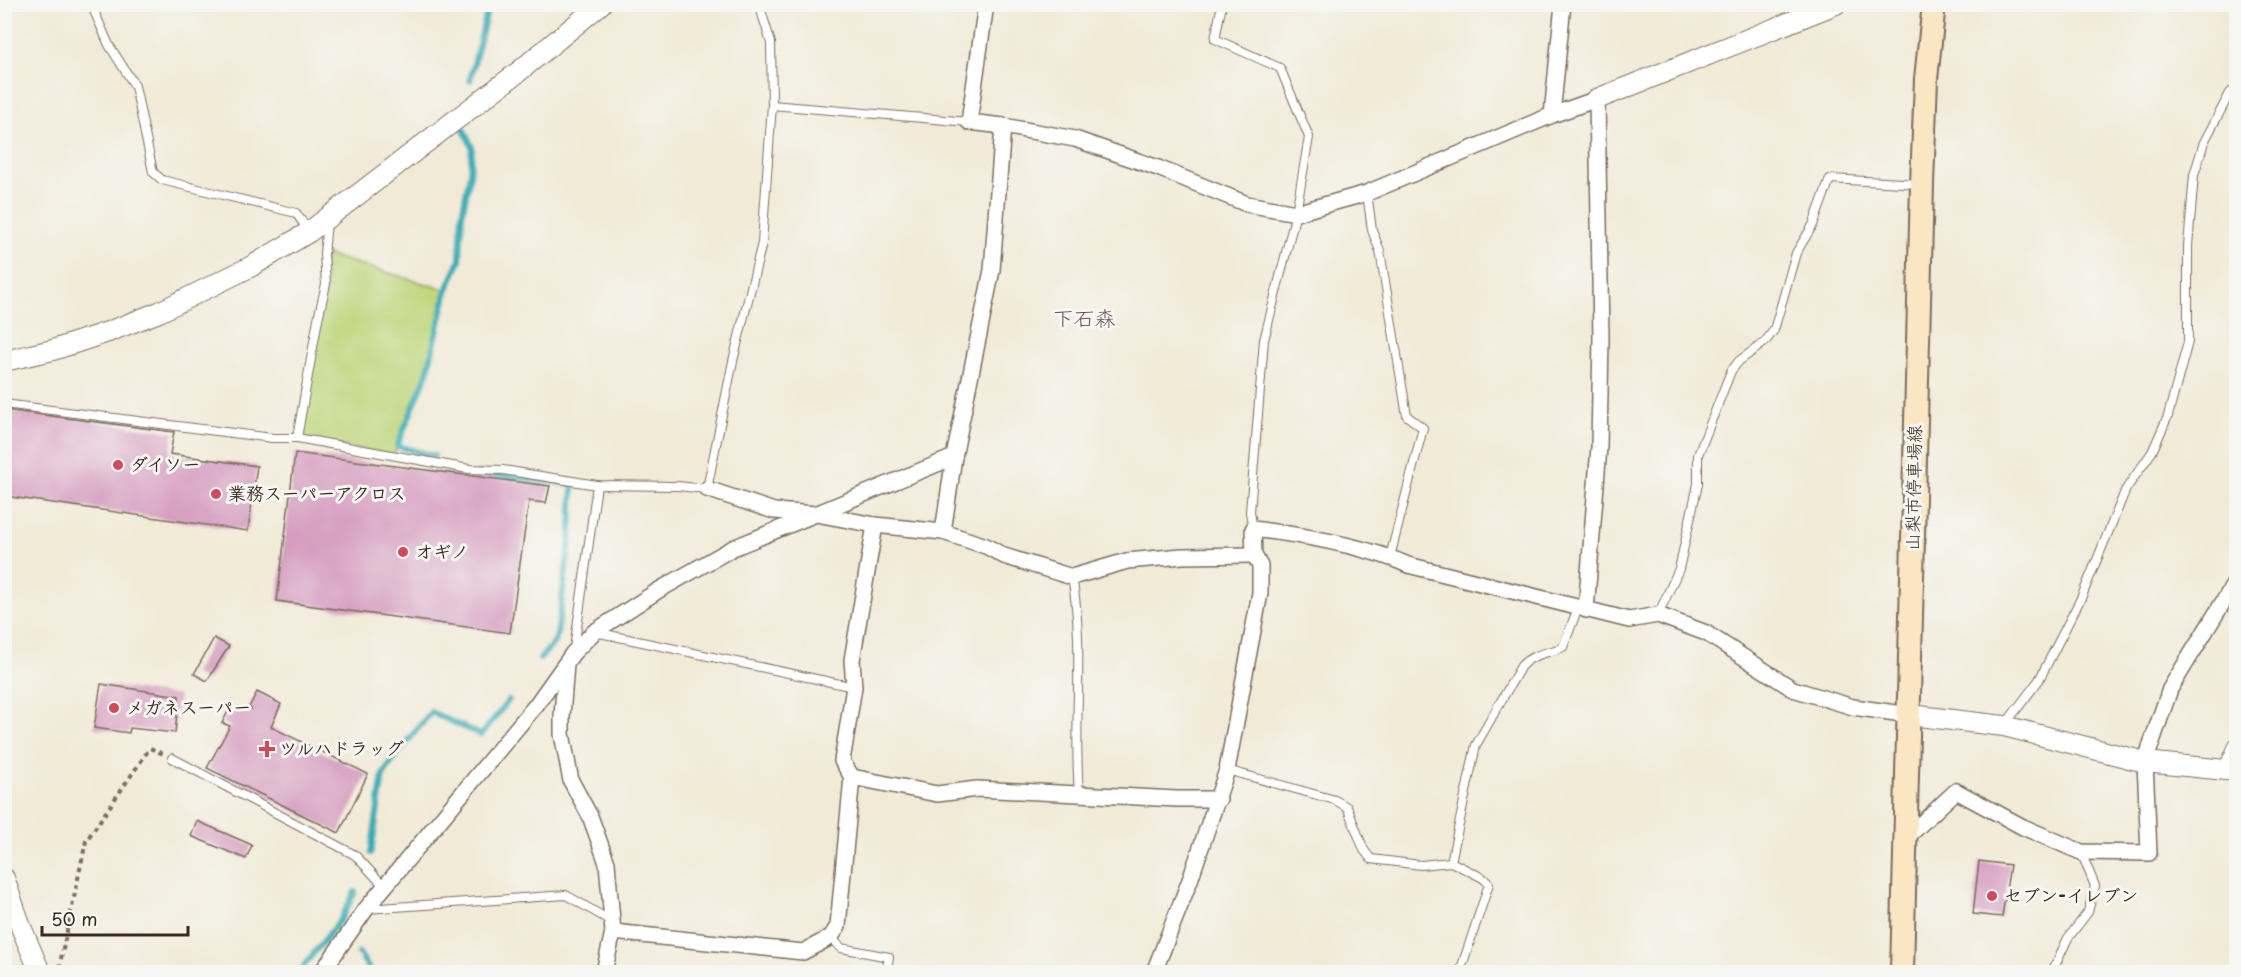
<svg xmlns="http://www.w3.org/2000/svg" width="2241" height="977" font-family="'Playpen Sans','Klee One',sans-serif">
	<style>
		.green { fill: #bed67b; stroke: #7c804c; stroke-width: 1.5 }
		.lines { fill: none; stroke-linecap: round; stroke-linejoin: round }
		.stream { stroke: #3bacb6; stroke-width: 6 }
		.building { fill: #d69dc0 }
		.service-casing { stroke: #7b6d5f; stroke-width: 10 }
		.minor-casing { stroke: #7b6d5f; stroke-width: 18 }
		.tertiary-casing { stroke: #7b6d5f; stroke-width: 22 }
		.secondary-casing { stroke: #7b6d5f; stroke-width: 26 }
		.path { stroke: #7b6d5f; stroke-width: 4; stroke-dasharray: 4.5 4.5; stroke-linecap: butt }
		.service { stroke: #fff; stroke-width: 8 }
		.minor { stroke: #fff; stroke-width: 15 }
		.tertiary { stroke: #fff; stroke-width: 20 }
		.secondary { stroke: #fbe6c4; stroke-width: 22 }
		.poi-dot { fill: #d1495b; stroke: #f6f6f2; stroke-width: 2 }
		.labels { text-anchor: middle; stroke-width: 6; stroke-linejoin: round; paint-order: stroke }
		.poi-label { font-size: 18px; font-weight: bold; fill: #3b2a1e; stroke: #f6f6f2; text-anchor: start }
		.street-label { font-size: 18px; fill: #3b2a1e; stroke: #f6f6f2 }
		.quarter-label { font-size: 21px; fill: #715257; stroke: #f6f6f2 }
	</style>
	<rect width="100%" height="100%" fill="#f6f6f2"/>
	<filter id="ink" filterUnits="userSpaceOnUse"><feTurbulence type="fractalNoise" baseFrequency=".0167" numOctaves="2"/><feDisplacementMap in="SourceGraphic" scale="12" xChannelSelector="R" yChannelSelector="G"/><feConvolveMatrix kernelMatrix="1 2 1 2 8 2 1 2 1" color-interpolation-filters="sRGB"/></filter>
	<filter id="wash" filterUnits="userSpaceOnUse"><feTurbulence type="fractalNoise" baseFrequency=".008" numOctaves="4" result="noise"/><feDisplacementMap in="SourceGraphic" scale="24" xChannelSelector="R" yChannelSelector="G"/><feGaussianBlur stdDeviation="1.35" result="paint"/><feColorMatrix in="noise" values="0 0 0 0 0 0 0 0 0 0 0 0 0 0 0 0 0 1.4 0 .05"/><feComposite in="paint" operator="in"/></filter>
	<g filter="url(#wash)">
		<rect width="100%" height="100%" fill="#f1ead7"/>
		<path class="green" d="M 324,254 L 447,290 L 427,374 L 394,455 L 297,438 L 326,284 Z"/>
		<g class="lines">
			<g class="stream">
				<path d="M 470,80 L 489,4"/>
				<path d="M 434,456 L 397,446 L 427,374 L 447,290 L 460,260 L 462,215 L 470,174 L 472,147 L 463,128"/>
				<path d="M 479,473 L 573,484 L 571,532 L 557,635 L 555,641 L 540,659"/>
				<path d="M 371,853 L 383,775 L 394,758 L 431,712 L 481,735 L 509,700"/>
				<path d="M 359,953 L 371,972"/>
				<path d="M 296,972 L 301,971 L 305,964 L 341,919 L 355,892"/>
			</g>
		</g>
		<g id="blocks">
			<g class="building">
				<path d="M 4,410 L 174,432 L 170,454 L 257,466 L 248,531 L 4,496 Z"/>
				<path d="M 295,453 L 550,486 L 546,503 L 529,501 L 510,633 L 277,601 Z"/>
				<path d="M 214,638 L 229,646 L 207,681 L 194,674 Z"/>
				<path d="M 101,684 L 179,696 L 175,733 L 130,728 L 129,733 L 94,728 Z"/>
				<path d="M 257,692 L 281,704 L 271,727 L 368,774 L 339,833 L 207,768 L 230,726 L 222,723 L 231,706 L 240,709 L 241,707 L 252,709 L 249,707 Z"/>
				<path d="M 197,821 L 252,845 L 246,859 L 191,836 Z"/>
				<path d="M 1979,861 L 2010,865 L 2002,917 L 1973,914 Z"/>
			</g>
		</g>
	</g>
	<g filter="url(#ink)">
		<use href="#blocks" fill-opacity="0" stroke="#7b6d5f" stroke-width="1.5"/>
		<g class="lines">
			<g class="service-casing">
				<g id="service">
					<path d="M 91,4 L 109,45 L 135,86 L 153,172 L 162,180 L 296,213 L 308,230"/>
					<path d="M 1222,4 L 1215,39 L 1280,68 L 1309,137 L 1296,213 L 1264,340 L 1250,512 L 1253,529"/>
					<path d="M 772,105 L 969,122"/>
					<path d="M 1367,193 L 1372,230 L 1380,251 L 1407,416 L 1423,428 L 1390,557"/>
					<path d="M 327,222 L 324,254 L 326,284 L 318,319 L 297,438 L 469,469 L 503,470 L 597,485 L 677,486 L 707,489 L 733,361 L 762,243 L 772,105 L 771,43 L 759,4"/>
					<path d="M 4,404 L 272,438 L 297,438"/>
					<path d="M 1072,577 C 1085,648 1073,721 1079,793"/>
					<path d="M 1658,615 L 1679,569 L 1698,484 L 1698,455 L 1731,371 L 1739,361 L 1765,342 L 1774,330 L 1796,253 L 1813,225 L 1830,179 L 1920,184"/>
					<path d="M 595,632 L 854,687"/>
					<path d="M 574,649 L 597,485"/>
					<path d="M 2004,726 L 2039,680 L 2082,596 L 2126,489 L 2152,452 L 2168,416 L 2188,342 L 2188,246 L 2194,175 L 2204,142 L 2230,93 L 2236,88"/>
					<path d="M 172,758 L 355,855 L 385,887"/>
					<path d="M 2223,767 L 2236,739"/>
					<path d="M 1227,770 L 1335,800 L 1347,807 L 1364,850 L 1371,859 L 1421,865 L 1451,862"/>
					<path d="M 366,909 L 566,895 L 611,921"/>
					<path d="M 831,937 L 841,948 L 889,957 L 886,972"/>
					<path d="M 1460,972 L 1489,884 L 1483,878 L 1451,862 L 1476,745 L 1521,666 C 1533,653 1547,654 1563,647 L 1578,608"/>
					<path d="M 2052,972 L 2068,938 L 2088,912 L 2095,886 L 2081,852"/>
				</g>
			</g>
			<g class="minor-casing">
				<g id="minor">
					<path d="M 986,4 L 969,122 L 1003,126 L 1075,139 L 1158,168 L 1247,204 L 1296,213 L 1367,193 L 1552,115 L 1597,99 L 1601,338 L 1599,447 L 1586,610"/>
					<path d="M 1552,115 L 1563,4"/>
					<path d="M 707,489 L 774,511 L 816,514 L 875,525 L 943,532 L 986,546 L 1004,556 L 1072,577 L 1127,561 L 1182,556 L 1254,555"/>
					<path d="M 943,532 L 954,457"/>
					<path d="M 566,664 L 562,716 L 562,734 L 571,781 L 590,816 L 607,863 L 613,932 L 604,972"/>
					<path d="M 852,777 L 937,794 L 977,789 L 1177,799 L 1219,799"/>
					<path d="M 1906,838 L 1956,791 L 2023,827 L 2081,852 L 2149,853 L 2145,762 L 2170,689 L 2236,581"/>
					<path d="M 613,932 L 803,952 L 831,937 L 838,926 L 852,777 L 842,761 L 854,687 L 852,660 L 875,525"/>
					<path d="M 322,972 L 366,909 L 536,705 L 573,653 L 594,632 L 659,590 L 733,548 L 954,457 L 992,270 L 1003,126"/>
					<path d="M 1154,972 L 1190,880 L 1227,770 L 1260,593 L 1260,566 L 1254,555 L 1253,529 C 1301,535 1365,546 1408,565 L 1629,620 L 1658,615 L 1706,633 L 1793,689 L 1853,707 L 1910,715"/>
				</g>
			</g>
			<g class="tertiary-casing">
				<g id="tertiary">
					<path d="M 1597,99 L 1836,4"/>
					<path d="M 4,361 L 53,350 L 108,332 L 159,312 L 252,266 L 309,232 L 517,73 L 601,4"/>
					<path d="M 1910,715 L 2004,726 L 2145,762 L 2236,771"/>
					<path d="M 4,878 L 21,927 L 40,972"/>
				</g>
			</g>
			<g class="secondary-casing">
				<path id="secondary" d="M 1902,972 L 1922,184 L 1926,79 L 1934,4"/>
			</g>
			<path class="path" d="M 59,968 L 86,841 L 150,748 L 163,754"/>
			<use href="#service" class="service"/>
			<use href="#minor" class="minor"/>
			<use href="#tertiary" class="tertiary"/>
			<use href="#secondary" class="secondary"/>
		</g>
	</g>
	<g class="poi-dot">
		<circle cx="118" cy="465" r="6"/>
		<circle cx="216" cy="494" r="6"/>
		<circle cx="403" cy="552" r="6"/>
		<circle cx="114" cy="708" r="6"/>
		<path d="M264 740h6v6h6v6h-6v6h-6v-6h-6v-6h6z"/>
		<circle cx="1992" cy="896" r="6"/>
	</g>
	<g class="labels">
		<g class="poi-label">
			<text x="130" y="471">ダイソー</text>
			<text x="228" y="500">業務スーパーアクロス</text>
			<text x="415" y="558">オギノ</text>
			<text x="126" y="714">メガネスーパー</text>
			<text x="279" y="755">ツルハドラッグ</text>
			<text x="2004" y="902">セブン-イレブン</text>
		</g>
		<g class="street-label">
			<text transform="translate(1914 488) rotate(-89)" y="6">山梨市停車場線</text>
		</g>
		<g class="quarter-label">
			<text x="1084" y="326">下石森</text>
		</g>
	</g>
	<rect width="2241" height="977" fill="none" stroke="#f6f6f2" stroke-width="24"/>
	<path d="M42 926v9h146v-9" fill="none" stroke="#3b2a1e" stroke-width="3"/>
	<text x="51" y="926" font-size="18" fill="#3b2a1e" stroke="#f6f6f2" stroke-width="4.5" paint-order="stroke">50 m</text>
</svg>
